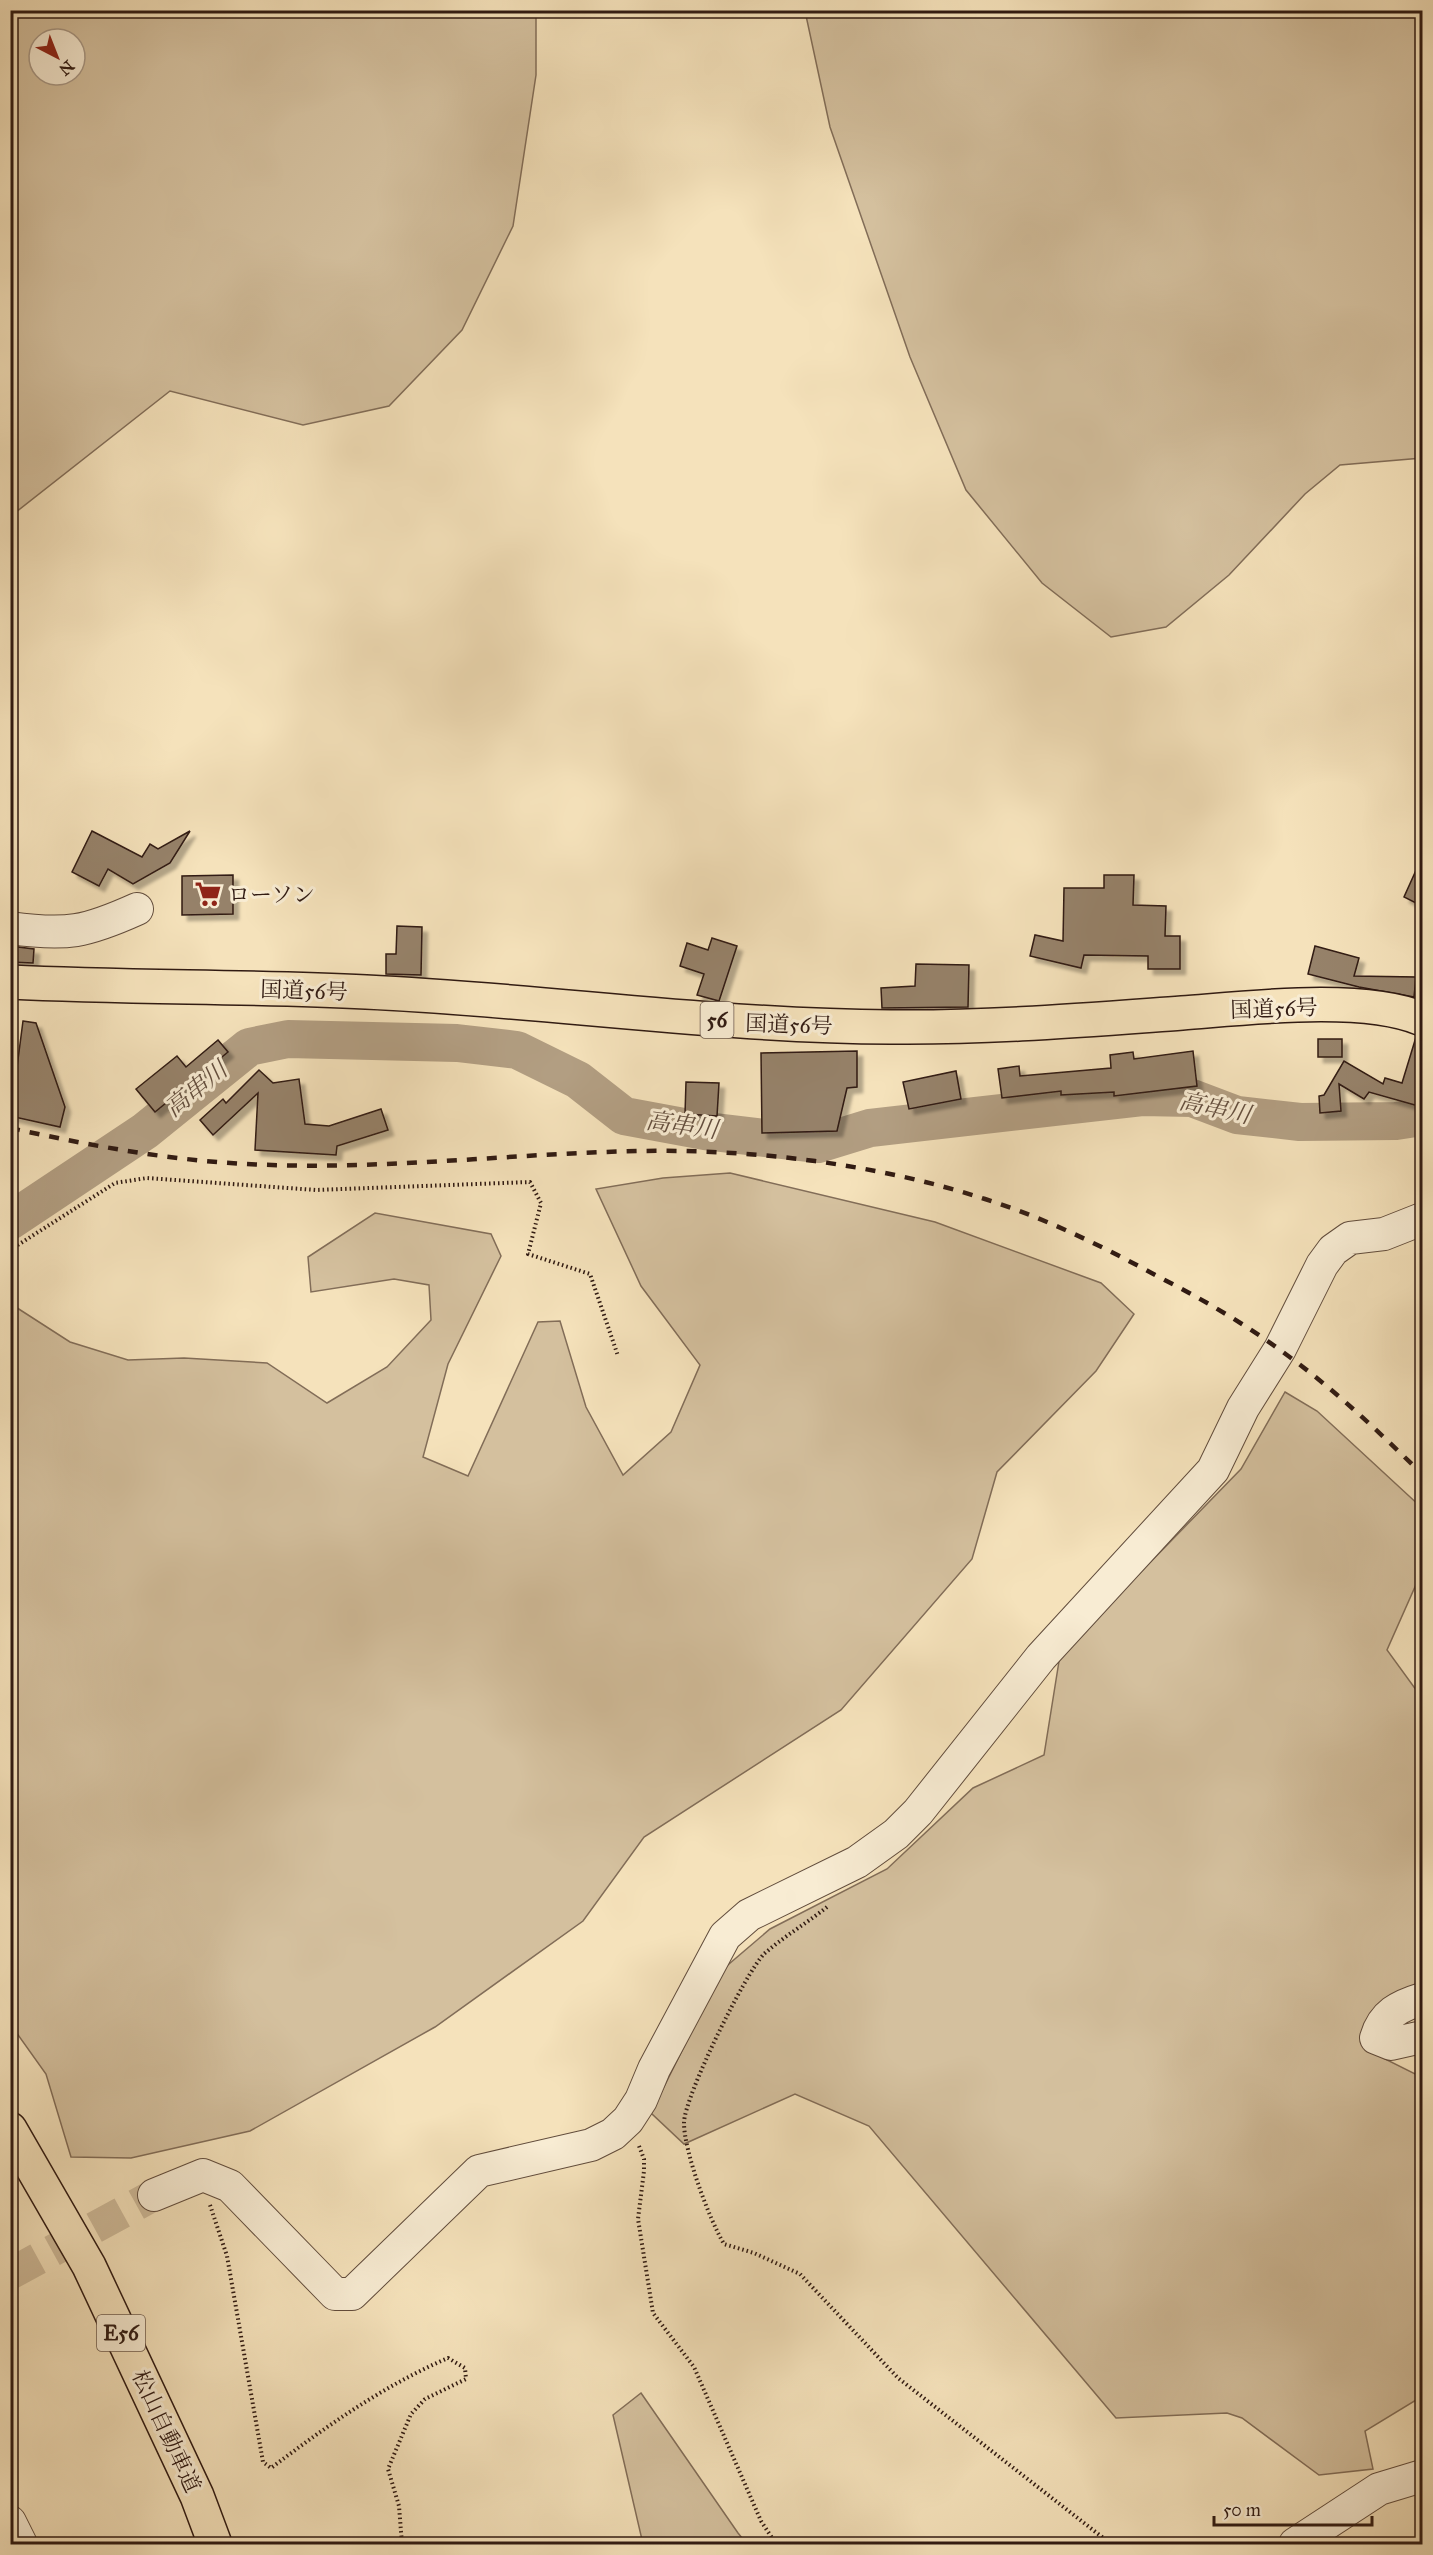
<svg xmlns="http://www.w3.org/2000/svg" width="1433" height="2555" font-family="'IM FELL Great Primer','Noto Serif JP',serif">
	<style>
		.green { fill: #d4c09e; stroke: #826d58; stroke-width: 1.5; fill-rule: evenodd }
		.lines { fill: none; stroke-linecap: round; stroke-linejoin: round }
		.river { stroke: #b29e82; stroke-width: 38 }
		.building { fill: #96826a; stroke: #301a12; stroke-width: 1.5; filter: url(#shadow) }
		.minor-tunnel { stroke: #ceba99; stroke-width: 32; stroke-dasharray: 32 16; stroke-linecap: butt }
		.minor-casing { stroke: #614c3c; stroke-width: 34 }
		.highway-casing { stroke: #301a12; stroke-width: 36 }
		.path { stroke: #301a12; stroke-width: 4; stroke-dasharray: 1.5 3; stroke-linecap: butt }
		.minor { stroke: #f8ecd3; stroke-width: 32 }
		.highway { stroke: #f5e2bb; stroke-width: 33 }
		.rail { stroke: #301a12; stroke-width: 4.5; stroke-dasharray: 10 10; stroke-linecap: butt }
		.labels { text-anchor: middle; stroke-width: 6; stroke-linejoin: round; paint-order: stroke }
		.shield { fill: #f8ecd3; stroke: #6c594c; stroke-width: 1.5 }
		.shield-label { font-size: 21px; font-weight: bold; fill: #301a12 }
		.poi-label { font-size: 22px; fill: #301a12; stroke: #f8ecd3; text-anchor: start }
		.street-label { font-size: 22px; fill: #301a12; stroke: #f8ecd3 }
		.water-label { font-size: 24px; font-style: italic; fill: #644f3f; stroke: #f8ecd3 }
	</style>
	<defs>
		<filter id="shadow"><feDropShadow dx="5.5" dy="5.5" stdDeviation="1.5" flood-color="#0004"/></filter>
	</defs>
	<rect width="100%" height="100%" fill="#f5e2bb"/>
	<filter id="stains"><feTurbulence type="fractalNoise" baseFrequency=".00333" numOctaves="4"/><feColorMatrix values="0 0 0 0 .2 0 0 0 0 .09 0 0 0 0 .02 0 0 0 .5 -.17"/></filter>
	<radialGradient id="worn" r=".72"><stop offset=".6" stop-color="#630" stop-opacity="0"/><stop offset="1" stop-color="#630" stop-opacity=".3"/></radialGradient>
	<g class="green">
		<path d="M 11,10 L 536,11 L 536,75 L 513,226 L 462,330 L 389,406 L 303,425 L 170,391 L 11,516 ZM 39,39 L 75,39 L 75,75 L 39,75 Z"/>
		<path d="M 805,11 L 1422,11 L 1422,458 L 1340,465 L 1305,494 L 1229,575 L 1166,627 L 1111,637 L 1042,583 L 966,490 L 910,357 L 830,127 Z"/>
		<path d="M 730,1173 L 935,1222 L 1101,1283 L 1134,1314 L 1096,1371 L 997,1472 L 972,1559 L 841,1710 L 644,1837 L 583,1921 L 435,2027 L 250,2131 L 131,2158 L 71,2157 L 46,2074 L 11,2025 L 11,1304 L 70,1342 L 128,1360 L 184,1358 L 267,1363 L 327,1403 L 387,1367 L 431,1320 L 429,1285 L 394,1279 L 311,1292 L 308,1257 L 375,1213 L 491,1234 L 501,1256 L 448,1364 L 423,1457 L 468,1476 L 538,1322 L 560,1321 L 586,1407 L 623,1475 L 671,1432 L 700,1365 L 641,1286 L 596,1189 L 663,1178 Z"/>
		<path d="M 1285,1392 L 1317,1411 L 1422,1508 L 1422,1571 L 1387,1650 L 1422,1698 L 1422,1985 L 1371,2052 L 1415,2074 L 1422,2070 L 1422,2400 L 1416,2400 L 1365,2431 L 1373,2469 L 1319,2475 L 1242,2418 L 1227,2413 L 1116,2418 L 869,2126 L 795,2094 L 684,2144 L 651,2113 L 722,1970 L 770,1929 L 887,1869 L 973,1788 L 1044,1755 L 1060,1655 L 1241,1469 Z"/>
		<path d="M 641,2393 L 738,2533 L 747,2544 L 643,2544 L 613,2415 Z"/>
	</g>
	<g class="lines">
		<path class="river" d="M 10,1221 L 145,1131 L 249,1047 L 288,1039 L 457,1043 L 517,1050 L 578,1080 L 624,1116 L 705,1131 L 818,1144 L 870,1128 L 1142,1097 L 1192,1098 L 1237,1115 L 1300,1122 L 1396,1121 L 1422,1117"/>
	</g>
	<g class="building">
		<path d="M 92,831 L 142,857 L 150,844 L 158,849 L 190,831 L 170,863 L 133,884 L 108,869 L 99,886 L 72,872 Z"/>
		<path d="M 1422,857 L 1422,906 L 1404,897 Z"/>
		<path d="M 233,875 L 233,914 L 182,915 L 182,876 Z"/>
		<path d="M 1104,875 L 1134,875 L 1133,905 L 1166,906 L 1165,936 L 1180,936 L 1180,969 L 1148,969 L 1148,956 L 1084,955 L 1081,968 L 1030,956 L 1035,935 L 1063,941 L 1064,888 L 1104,888 Z"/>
		<path d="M 397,926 L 422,927 L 421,975 L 386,974 L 386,954 L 396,954 Z"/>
		<path d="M 712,938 L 737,946 L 719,1001 L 697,995 L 704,974 L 680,966 L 687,943 L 708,950 Z"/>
		<path d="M 10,946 L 34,949 L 33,963 L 10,962 Z"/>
		<path d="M 1315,946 L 1359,958 L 1354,976 L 1416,977 L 1414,997 L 1359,987 L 1308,974 Z"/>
		<path d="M 916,964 L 969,965 L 968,1007 L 882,1008 L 881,988 L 915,986 Z"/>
		<path d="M 23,1021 L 36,1023 L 56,1081 L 65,1107 L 60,1127 L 10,1116 L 10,1074 L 16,1075 Z"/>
		<path d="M 1416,1037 L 1422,1037 L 1422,1107 L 1369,1092 L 1364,1099 L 1339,1084 L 1341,1111 L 1320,1113 L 1319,1096 L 1324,1095 L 1344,1061 L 1383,1084 L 1385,1078 L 1402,1083 Z"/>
		<rect x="1318" y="1039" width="24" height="18"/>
		<path d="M 218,1040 L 228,1052 L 155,1112 L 136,1089 L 177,1056 L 186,1067 Z"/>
		<path d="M 857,1051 L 857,1087 L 847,1088 L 837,1131 L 762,1133 L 761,1053 Z"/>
		<path d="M 1193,1051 L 1197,1086 L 1114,1096 L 1114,1092 L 1061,1095 L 1061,1091 L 1002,1098 L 998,1069 L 1019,1066 L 1020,1076 L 1111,1068 L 1110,1055 L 1133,1052 L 1134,1059 Z"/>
		<path d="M 259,1070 L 273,1083 L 299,1079 L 305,1124 L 329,1126 L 381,1109 L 388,1130 L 337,1146 L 336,1155 L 255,1150 L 258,1093 L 213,1135 L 200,1120 L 223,1099 L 226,1103 Z"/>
		<path d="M 956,1071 L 961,1099 L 909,1109 L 903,1082 Z"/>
		<path d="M 686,1082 L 719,1083 L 717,1116 L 685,1114 Z"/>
	</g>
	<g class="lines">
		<path class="minor-tunnel" d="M 10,2274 L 154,2195"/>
		<g class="minor-casing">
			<g id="minor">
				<path d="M 10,928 C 67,936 86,932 137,909"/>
				<path d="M 1422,1999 C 1399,2006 1383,2014 1376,2038 L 1391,2044 L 1422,2037"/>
				<path d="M 154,2195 L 203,2175 L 230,2186 L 335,2294 L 352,2294 L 479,2171 L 591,2145 L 613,2134 L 628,2120 L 641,2100 L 654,2069 L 725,1936 L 749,1915 L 857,1862 L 896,1834 L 918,1812 L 1041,1657 L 1213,1470 L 1243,1408 L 1280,1349 L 1322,1265 L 1333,1250 L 1350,1238 L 1384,1234 L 1422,1219"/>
				<path d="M 10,2522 L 21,2544"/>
				<path d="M 1295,2544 L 1379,2489 L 1422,2476"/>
			</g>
		</g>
		<g class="highway-casing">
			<g id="highway">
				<path d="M 10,982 C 129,988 248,986 366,992 C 541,1000 715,1026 891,1027 C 989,1028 1085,1020 1182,1013 C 1248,1008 1363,994 1422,1019"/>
				<path d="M 10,2129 L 89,2266 L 197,2496 L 215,2544"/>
			</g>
		</g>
		<g class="path">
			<path d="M 10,1250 L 115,1183 L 147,1178 L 316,1190 L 530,1182 L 541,1203 L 528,1254 L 590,1274 L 618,1356"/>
			<path d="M 827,1907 C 807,1923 783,1937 764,1954 C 746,1972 684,2097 684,2123 C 684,2151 709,2219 724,2244 L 754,2253 L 800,2274 L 898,2378 L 1111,2544"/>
			<path d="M 639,2146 L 644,2159 L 644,2171 L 638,2219 L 653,2313 L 694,2367 L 761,2521 L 776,2544"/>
			<path d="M 210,2205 L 227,2256 L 263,2462 L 271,2468 C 327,2426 383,2386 448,2358 L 465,2368 L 466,2379 L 425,2399 L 411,2414 L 388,2469 L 399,2506 L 402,2544"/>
		</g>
		<use href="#minor" class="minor"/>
		<use href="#highway" class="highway"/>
		<path class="rail" d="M 10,1128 C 97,1147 183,1163 272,1165 C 395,1169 519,1153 642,1151 C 755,1149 877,1164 985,1199 C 1045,1218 1102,1246 1157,1276 C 1200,1298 1242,1322 1280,1350 C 1332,1387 1377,1430 1422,1474"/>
	</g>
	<defs>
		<g id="supermarket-bare" transform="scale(2.07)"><path d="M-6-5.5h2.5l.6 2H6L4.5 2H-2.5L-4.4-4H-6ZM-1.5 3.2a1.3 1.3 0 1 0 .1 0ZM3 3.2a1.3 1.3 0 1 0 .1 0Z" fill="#8f2418" stroke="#f8ecd3" stroke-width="2.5" paint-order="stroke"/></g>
	</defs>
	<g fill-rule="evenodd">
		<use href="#supermarket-bare" x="208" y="894"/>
	</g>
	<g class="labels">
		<g class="shield">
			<rect x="700.5" y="1002" width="33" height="36" rx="4.5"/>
			<rect x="97" y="2315" width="48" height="36" rx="4.5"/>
		</g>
		<g class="shield-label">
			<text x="717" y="1027">56</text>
			<text x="121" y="2340">E56</text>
		</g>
		<g class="poi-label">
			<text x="228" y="902">ローソン</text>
		</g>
		<g class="street-label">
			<text transform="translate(304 990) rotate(2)" y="8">国道56号</text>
			<text transform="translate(1274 1008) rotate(-2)" y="8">国道56号</text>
			<text transform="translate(789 1024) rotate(2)" y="8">国道56号</text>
			<text transform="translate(167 2431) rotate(65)" y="8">松山自動車道</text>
		</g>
		<g class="water-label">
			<text transform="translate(196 1089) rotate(-39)" y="8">高串川</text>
			<text transform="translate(1215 1108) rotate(12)" y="8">高串川</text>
			<text transform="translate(682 1125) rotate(8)" y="8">高串川</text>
		</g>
	</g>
	<rect width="1433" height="2555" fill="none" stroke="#f5e2bb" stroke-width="36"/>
	<rect x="12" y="12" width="1409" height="2531" fill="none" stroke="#301a12" stroke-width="3"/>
	<rect x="18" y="18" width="1397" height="2519" fill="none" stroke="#301a12" stroke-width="1.5"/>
	<g transform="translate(57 57) rotate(138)"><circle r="28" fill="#f8ecd3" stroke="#a89886" stroke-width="1.5"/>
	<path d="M0-4.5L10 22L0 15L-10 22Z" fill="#8f2418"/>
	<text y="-9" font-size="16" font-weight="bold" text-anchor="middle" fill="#301a12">N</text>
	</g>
	<path d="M1214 2516v9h158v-9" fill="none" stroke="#301a12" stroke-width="3"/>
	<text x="1223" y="2516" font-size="18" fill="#301a12" stroke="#f8ecd3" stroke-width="4.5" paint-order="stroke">50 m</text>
	<rect width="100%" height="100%" filter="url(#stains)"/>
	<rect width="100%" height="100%" fill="url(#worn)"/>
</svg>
